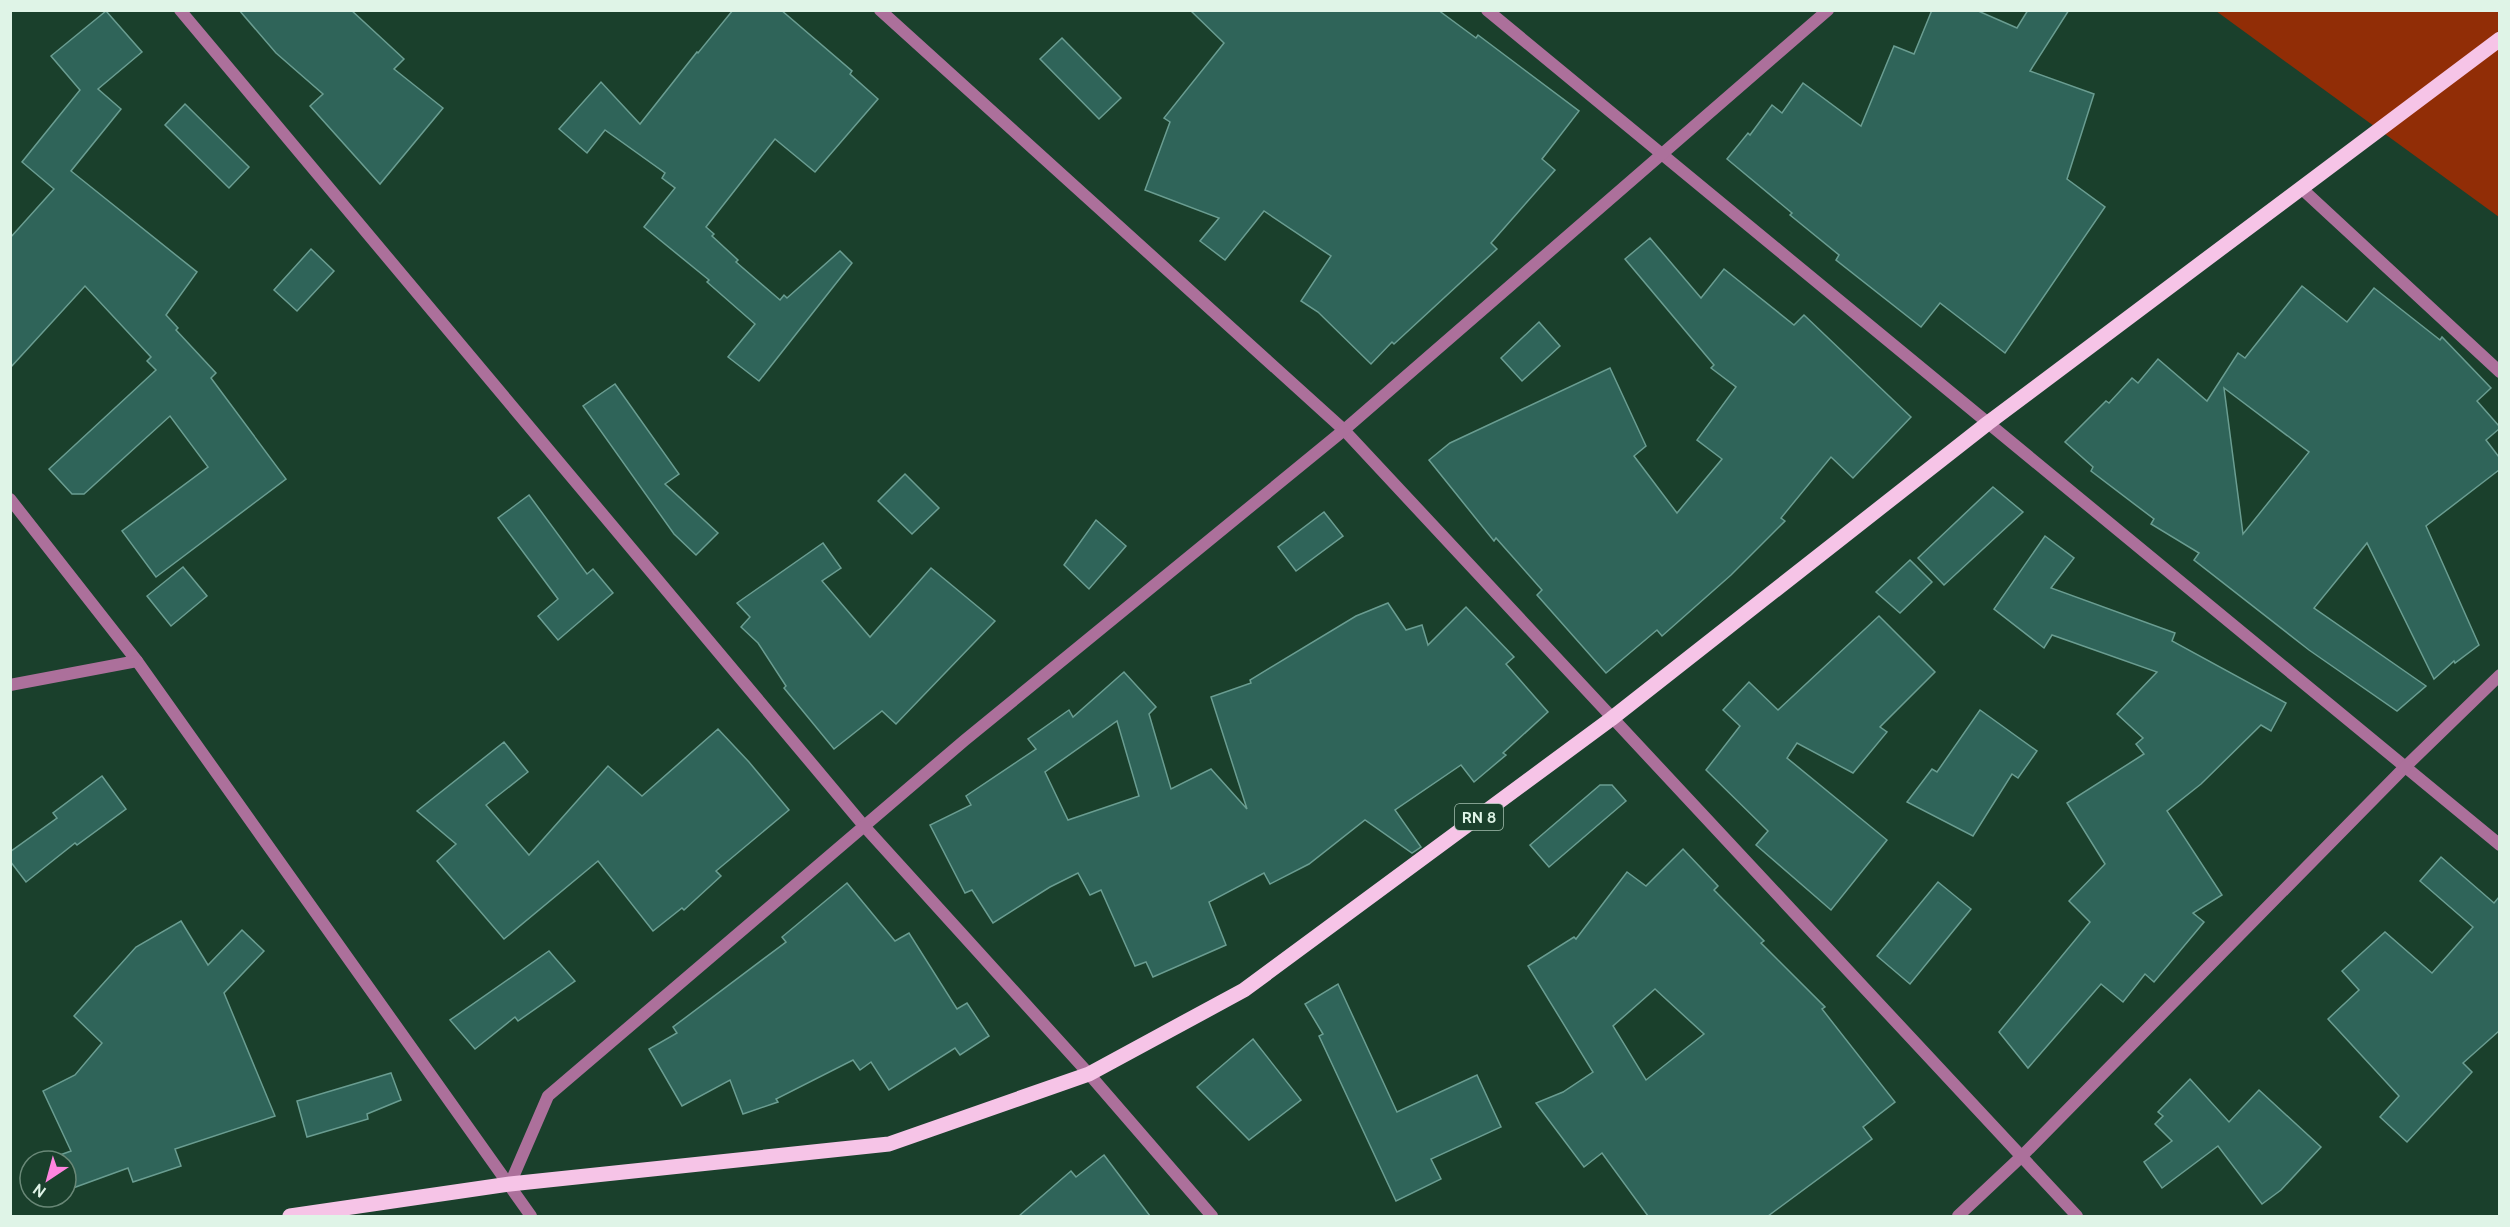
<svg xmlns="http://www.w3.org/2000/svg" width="2510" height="1227" font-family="Cabin,sans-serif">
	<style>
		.green { fill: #912d06 }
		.building { fill: #2f6459; stroke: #6a9d91; stroke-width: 1.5; fill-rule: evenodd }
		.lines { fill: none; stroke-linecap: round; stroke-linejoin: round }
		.street { stroke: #ac709b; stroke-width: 12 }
		.primary { stroke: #f6c4e7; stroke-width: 15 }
		.labels { text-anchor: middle; stroke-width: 5; stroke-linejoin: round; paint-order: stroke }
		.shield { fill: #1a402c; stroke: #a4beaf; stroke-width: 1.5 }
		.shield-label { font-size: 16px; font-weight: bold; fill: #dff4e7 }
	</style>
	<rect width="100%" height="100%" fill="#1a402c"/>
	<path class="green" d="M 2216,11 L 2499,11 L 2499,217 Z"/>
	<g class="building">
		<path d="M 239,10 L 351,10 L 404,59 L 394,69 L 443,108 L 380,184 L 310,106 L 323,94 L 276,53 Z"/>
		<path d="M 733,10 L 781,10 L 852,71 L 850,74 L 878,99 L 815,172 L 775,139 L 706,227 L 714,234 L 712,236 L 738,260 L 736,262 L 780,300 L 784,295 L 787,298 L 840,251 L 852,263 L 759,381 L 728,357 L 755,324 L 707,282 L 709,280 L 644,227 L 675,188 L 662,178 L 665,173 L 605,130 L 587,153 L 559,129 L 601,82 L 640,124 L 697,52 L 698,53 Z"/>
		<path d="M 1190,10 L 1438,10 L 1476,38 L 1478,35 L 1579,111 L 1542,159 L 1555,170 L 1491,243 L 1497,249 L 1394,344 L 1392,342 L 1371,364 L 1318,312 L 1301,301 L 1331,256 L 1264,211 L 1225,260 L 1200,241 L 1219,218 L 1145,190 L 1170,122 L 1164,118 L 1224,43 Z"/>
		<path d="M 1932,10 L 1976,10 L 2017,28 L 2028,10 L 2069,10 L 2030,71 L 2094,94 L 2067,179 L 2105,207 L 2005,353 L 1940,303 L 1921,327 L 1836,260 L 1839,255 L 1790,215 L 1792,213 L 1727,159 L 1748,133 L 1750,135 L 1772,105 L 1782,113 L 1803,83 L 1861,126 L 1894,46 L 1914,54 Z"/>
		<path d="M 106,11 L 142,52 L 98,89 L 121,109 L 71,171 L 197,272 L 166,315 L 178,328 L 176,330 L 216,373 L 211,378 L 286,479 L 156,577 L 122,531 L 208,467 L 170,416 L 84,494 L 72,494 L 49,469 L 156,370 L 147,361 L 151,357 L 85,286 L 10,368 L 10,238 L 54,189 L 22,162 L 80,90 L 51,56 Z"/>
		<path d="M 1062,38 L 1121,98 L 1099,119 L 1040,59 Z"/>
		<path d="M 185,104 L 249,167 L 229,188 L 165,125 Z"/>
		<path d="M 1650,238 L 1701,298 L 1724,269 L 1794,325 L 1804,315 L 1911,417 L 1853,478 L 1831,457 L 1781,518 L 1785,521 L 1731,575 L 1662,636 L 1657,630 L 1606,673 L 1537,595 L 1542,590 L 1496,538 L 1494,541 L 1429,460 L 1450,443 L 1610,368 L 1646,446 L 1634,456 L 1677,513 L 1722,459 L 1697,440 L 1736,387 L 1711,368 L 1714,365 L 1625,259 Z"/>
		<path d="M 311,249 L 334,271 L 297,311 L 274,290 Z"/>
		<path d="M 2302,286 L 2347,322 L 2374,288 L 2440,340 L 2442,337 L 2491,388 L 2477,401 L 2499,426 L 2499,429 L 2486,440 L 2499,457 L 2499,470 L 2426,526 L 2479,645 L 2455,663 L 2454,661 L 2434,679 L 2367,543 L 2314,608 L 2426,686 L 2397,711 L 2309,650 L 2194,560 L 2199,553 L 2151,524 L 2154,519 L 2091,471 L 2093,467 L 2065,442 L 2106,401 L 2109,403 L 2132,378 L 2138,383 L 2158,359 L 2207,401 L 2238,353 L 2245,358 ZM 2224,388 L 2309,452 L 2243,534 Z"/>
		<path d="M 1539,322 L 1560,346 L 1522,381 L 1501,358 Z"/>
		<path d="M 615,384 L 679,474 L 665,484 L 718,533 L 696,555 L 674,534 L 583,406 Z"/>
		<path d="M 905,474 L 939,508 L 912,534 L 878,501 Z"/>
		<path d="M 1993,487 L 2023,512 L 1944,585 L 1918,558 Z"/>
		<path d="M 529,495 L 587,574 L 593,569 L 613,593 L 558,640 L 538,616 L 558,599 L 498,518 Z"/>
		<path d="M 1324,512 L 1343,536 L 1296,571 L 1278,547 Z"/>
		<path d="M 1096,520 L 1126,546 L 1089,589 L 1064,565 Z"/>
		<path d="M 2045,536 L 2074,558 L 2051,588 L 2175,633 L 2172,641 L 2286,703 L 2271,731 L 2261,725 L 2201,784 L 2167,811 L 2222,895 L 2193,913 L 2204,922 L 2154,982 L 2145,974 L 2123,1002 L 2101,984 L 2028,1068 L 1999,1032 L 2090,922 L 2069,901 L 2105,864 L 2067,803 L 2144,754 L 2136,744 L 2143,738 L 2117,714 L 2157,672 L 2052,635 L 2044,648 L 1994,609 Z"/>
		<path d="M 823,543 L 841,568 L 822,581 L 870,637 L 931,568 L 995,621 L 896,724 L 882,711 L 834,749 L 784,688 L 786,686 L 758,643 L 741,627 L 750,617 L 737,603 Z"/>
		<path d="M 1910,560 L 1932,582 L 1900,613 L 1876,592 Z"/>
		<path d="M 183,567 L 207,596 L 171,626 L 147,596 Z"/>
		<path d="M 1388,603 L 1406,630 L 1422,625 L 1428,645 L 1466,607 L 1514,657 L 1506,664 L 1548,712 L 1503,753 L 1506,755 L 1474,782 L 1461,765 L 1395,810 L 1421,847 L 1412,853 L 1365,820 L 1309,864 L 1270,884 L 1264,873 L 1209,902 L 1226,945 L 1153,977 L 1146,962 L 1135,966 L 1101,890 L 1090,895 L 1078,873 L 1050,887 L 993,923 L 972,890 L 965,893 L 930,825 L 971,805 L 966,796 L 1036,749 L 1028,739 L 1069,710 L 1073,717 L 1124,672 L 1156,707 L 1149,714 L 1171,789 L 1211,769 L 1247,809 L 1211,697 L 1251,683 L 1250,680 L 1356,616 ZM 1117,721 L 1139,796 L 1068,820 L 1045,772 Z"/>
		<path d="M 1879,616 L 1935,672 L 1880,727 L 1887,732 L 1853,773 L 1797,743 L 1787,758 L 1887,840 L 1831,910 L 1756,845 L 1768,831 L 1706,770 L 1740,726 L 1723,710 L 1749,682 L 1778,710 Z"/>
		<path d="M 1980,710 L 2037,751 L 2018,778 L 2012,774 L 1973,836 L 1907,802 L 1932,769 L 1937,772 Z"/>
		<path d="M 718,729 L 749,762 L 789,810 L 716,871 L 721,876 L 684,910 L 682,908 L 653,931 L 598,861 L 504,939 L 437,861 L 456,844 L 417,811 L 504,742 L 528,772 L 486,805 L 529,855 L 608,766 L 642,796 Z"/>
		<path d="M 102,776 L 126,809 L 77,845 L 75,843 L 26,882 L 10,861 L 10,852 L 57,818 L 53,813 Z"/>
		<path d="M 1600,785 L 1612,785 L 1626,801 L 1549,867 L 1530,845 Z"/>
		<path d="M 1683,849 L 1718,886 L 1714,890 L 1764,941 L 1761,943 L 1825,1007 L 1822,1009 L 1895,1102 L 1863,1127 L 1872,1139 L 1768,1216 L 1648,1216 L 1602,1153 L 1584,1167 L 1536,1103 L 1563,1092 L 1593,1072 L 1528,966 L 1574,937 L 1576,939 L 1627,872 L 1646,886 ZM 1655,989 L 1704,1034 L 1646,1080 L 1613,1026 Z"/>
		<path d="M 2441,857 L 2494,903 L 2499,897 L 2499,1031 L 2463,1063 L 2472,1072 L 2407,1142 L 2380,1117 L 2399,1096 L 2328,1019 L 2359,990 L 2342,971 L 2385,932 L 2432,973 L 2473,927 L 2420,881 Z"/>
		<path d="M 1938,882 L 1971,909 L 1910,984 L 1877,956 Z"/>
		<path d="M 847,883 L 895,941 L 909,933 L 957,1009 L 967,1003 L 989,1036 L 960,1055 L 955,1048 L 889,1090 L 871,1062 L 860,1070 L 853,1060 L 776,1099 L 778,1102 L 743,1114 L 730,1080 L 682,1106 L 649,1049 L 677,1033 L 673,1027 L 786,942 L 782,937 Z"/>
		<path d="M 181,921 L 208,965 L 242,930 L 264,951 L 224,993 L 275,1116 L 175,1149 L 181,1166 L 133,1182 L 128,1168 L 73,1188 L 66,1170 L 66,1161 L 63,1161 L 60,1155 L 71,1151 L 43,1091 L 75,1075 L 102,1043 L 74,1016 L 136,947 Z"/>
		<path d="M 549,951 L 575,981 L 518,1021 L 515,1017 L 475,1049 L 450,1020 Z"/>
		<path d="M 1338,984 L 1397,1112 L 1477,1075 L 1501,1127 L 1431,1159 L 1441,1179 L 1396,1201 L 1319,1036 L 1323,1034 L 1305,1004 Z"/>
		<path d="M 1253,1039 L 1301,1100 L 1249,1140 L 1197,1087 Z"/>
		<path d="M 391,1073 L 401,1100 L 367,1114 L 368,1119 L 307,1137 L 297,1101 Z"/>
		<path d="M 2190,1079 L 2229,1122 L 2259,1090 L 2321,1147 L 2281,1190 L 2262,1204 L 2218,1146 L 2162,1188 L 2144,1162 L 2172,1141 L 2155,1124 L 2163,1116 L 2158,1112 Z"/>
		<path d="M 1104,1155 L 1150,1216 L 1019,1216 L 1071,1171 L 1076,1177 Z"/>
	</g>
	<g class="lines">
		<g class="street">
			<path d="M 180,10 L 864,826 L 1089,1074 L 1212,1216"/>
			<path d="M 880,10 L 1344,430 L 2077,1216"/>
			<path d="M 1487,10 L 2500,845"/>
			<path d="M 2301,188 L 2500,372"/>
			<path d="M 10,499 L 137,661 L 531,1216"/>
			<path d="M 10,685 L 137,661"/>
			<path d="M 510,1184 L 548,1096 L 965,740 L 1344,430 L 1828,10"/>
			<path d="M 1958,1216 L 2022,1156 L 2404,768 L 2500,675"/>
		</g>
		<path class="primary" d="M 290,1216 L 510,1184 L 889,1144 L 1089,1074 L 1244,990 L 1611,719 L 1988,423 L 2500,39"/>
	</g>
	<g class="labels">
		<rect class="shield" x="1455" y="804" width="48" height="26" rx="4.5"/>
		<g class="shield-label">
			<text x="1479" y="823">RN 8</text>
		</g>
	</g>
	<rect width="2510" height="1227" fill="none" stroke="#dff4e7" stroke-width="24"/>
	<g transform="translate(48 1179) rotate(216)"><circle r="28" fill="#1a402c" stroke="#698877" stroke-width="1.5"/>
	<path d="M0-4.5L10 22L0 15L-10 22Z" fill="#ff85df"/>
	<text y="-9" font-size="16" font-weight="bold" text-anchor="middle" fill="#dff4e7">N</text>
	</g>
</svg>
